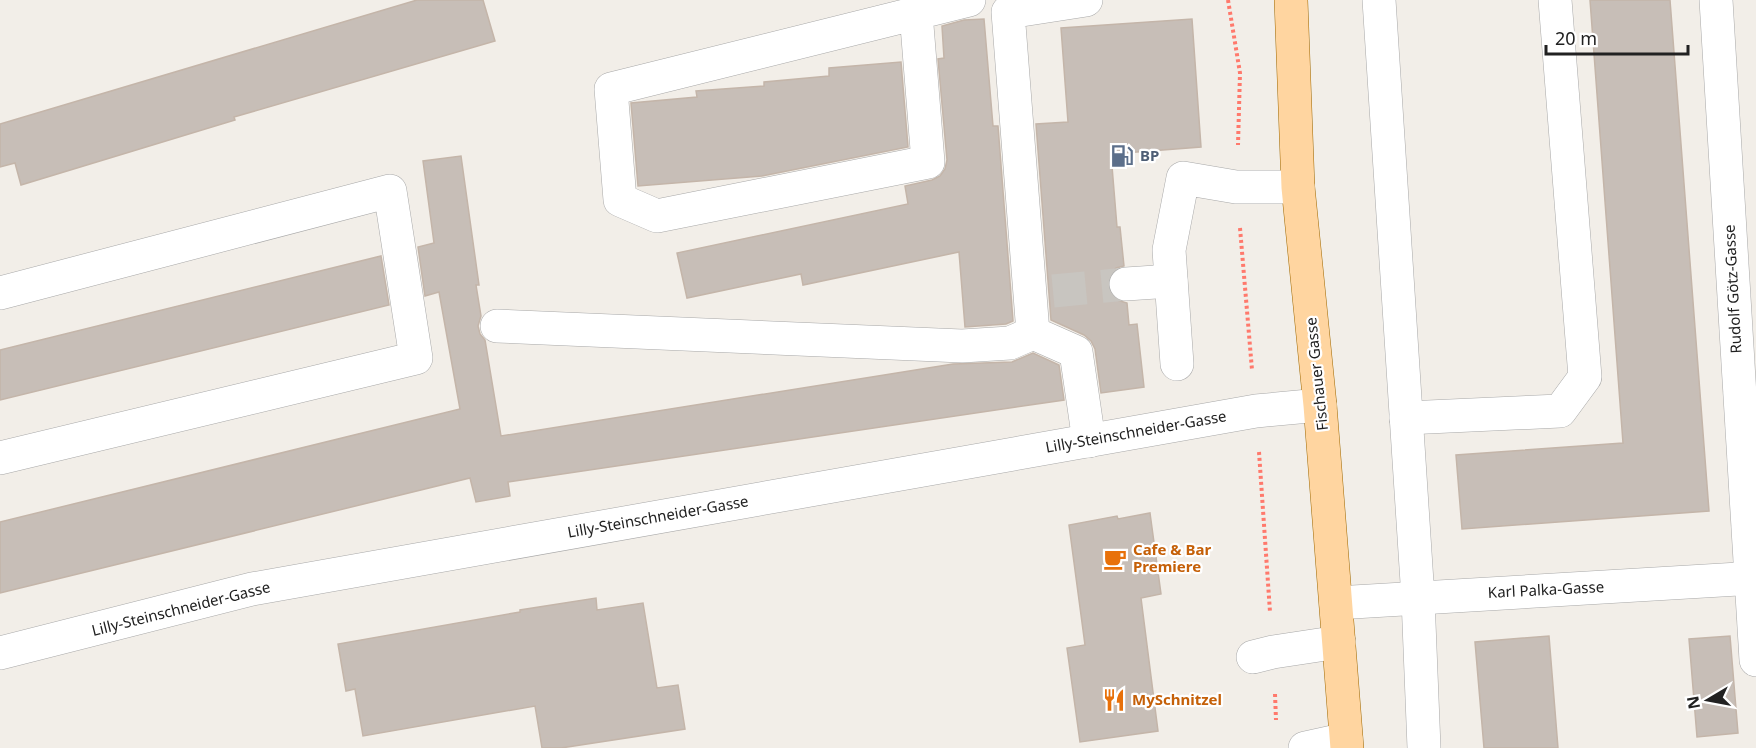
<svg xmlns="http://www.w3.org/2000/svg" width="1756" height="748" font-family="'Noto Sans',sans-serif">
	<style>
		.building { fill: #c7beb7; stroke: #c4b5a9; stroke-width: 1.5 }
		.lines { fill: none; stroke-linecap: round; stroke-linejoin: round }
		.minor-tunnel { stroke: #c8c5c0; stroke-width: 33; stroke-dasharray: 33 16; stroke-linecap: butt }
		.minor-casing { stroke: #a8a8a8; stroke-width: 34 }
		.major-casing { stroke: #9f6800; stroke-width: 34 }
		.path { stroke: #ff796c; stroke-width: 4; stroke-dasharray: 3 3; stroke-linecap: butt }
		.minor { stroke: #fff; stroke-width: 33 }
		.major { stroke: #ffd5a0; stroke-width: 33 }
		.labels { text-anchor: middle; stroke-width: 4.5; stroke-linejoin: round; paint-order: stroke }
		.service-label { font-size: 15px; font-weight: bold; fill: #4e5e75; stroke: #fff; text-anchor: start }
		.street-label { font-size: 15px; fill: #212121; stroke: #fff }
		.food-label { font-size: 15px; font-weight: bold; fill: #c56008; stroke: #fff; text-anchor: start }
	</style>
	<rect width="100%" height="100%" fill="#f2eee8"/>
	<g class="building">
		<path d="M 417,0 L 483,0 L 495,41 L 234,117 L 235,120 L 21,185 L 15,163 L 0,167 L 0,124 Z"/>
		<path d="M 1590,0 L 1670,0 L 1709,511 L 1462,529 L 1456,455 L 1623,443 Z"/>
		<path d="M 984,19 L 993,126 L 998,126 L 1013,321 L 1006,324 L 965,327 L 959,252 L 803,285 L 801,274 L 687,298 L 677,253 L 908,204 L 905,186 L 932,180 L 940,176 L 945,169 L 947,160 L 938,59 L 944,58 L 942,26 L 964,20 Z"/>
		<path d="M 1192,19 L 1201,147 L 1111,154 L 1117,227 L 1120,227 L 1124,266 L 1116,268 L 1110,275 L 1107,286 L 1110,294 L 1117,300 L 1127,303 L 1129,325 L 1137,324 L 1144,387 L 1101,393 L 1095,349 L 1091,341 L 1084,335 L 1051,320 L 1036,124 L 1068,122 L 1061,28 Z"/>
		<path d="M 901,62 L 908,147 L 762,176 L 638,186 L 631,103 L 697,97 L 696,91 L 764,86 L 764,82 L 829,76 L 829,68 Z"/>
		<path d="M 461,156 L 479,285 L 476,285 L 481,316 L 478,326 L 480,334 L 485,340 L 501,436 L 953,364 L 1012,362 L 1033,353 L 1059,365 L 1064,400 L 508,482 L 510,496 L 476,502 L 470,478 L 0,593 L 0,522 L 460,409 L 439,292 L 425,296 L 418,247 L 434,243 L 423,161 Z"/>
		<path d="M 381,256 L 389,305 L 0,400 L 0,350 Z"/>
		<path d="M 1150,513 L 1161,594 L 1141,598 L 1158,731 L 1080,742 L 1067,648 L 1085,645 L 1069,525 L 1117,516 L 1118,519 Z"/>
		<path d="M 596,598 L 597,610 L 643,603 L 657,688 L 678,685 L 685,729 L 561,748 L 542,748 L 535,706 L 363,736 L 355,689 L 346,691 L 338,644 L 520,612 L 520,610 Z"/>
		<path d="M 1549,636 L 1558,748 L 1484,748 L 1475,642 Z"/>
		<path d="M 1730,636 L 1738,733 L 1697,737 L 1689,639 Z"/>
	</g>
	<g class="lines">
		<path class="minor-tunnel" d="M 1053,291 L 1126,284"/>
		<g class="minor-casing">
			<g id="minor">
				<path d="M 1086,0 L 1008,12 L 1033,333 L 1076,352 L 1089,441"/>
				<path d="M 1379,0 L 1418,598 L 1424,748"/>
				<path d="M 1716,0 L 1756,660"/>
				<path d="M 916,13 L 928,162 L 657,216 L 620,200 L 611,89 L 969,0"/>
				<path d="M 1126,284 L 1171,281"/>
				<path d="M 0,293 L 390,191 L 416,358 L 0,458"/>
				<path d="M 497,326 L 962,346 L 1010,343 L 1033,333"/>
				<path d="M 1177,364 L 1169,250 L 1183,178 L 1236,187 L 1298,187"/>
				<path d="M 1406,418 L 1560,411 L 1585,377 L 1555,0"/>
				<path d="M 1336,603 L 1756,578"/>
				<path d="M 0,653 L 252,589 L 1256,411 L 1320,405"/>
				<path d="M 1253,657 L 1273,652 L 1339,642"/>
				<path d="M 1305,748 L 1346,739"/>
			</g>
		</g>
		<g class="major-casing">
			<path id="major" d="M 1291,0 L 1298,187 L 1320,405 L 1347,748"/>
		</g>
		<g class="path">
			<path d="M 1228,0 L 1240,73 L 1238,145"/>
			<path d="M 1240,228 L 1252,370"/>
			<path d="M 1259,452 L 1270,612"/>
			<path d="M 1275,694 L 1276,720"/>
		</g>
		<use href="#minor" class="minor"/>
		<use href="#major" class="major"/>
	</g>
	<defs>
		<g id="fuel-bare" transform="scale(1.8)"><path d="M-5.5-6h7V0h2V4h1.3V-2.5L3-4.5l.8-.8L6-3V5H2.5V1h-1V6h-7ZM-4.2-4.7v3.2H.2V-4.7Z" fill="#5c6f8a" stroke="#fff" stroke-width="2.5" paint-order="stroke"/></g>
		<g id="cafe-bare" transform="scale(1.8)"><path d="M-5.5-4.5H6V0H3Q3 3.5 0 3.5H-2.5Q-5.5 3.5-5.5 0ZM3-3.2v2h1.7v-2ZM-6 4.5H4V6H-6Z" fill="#e8710a" stroke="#fff" stroke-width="2.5" paint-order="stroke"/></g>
		<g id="restaurant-bare" transform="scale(1.8)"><path d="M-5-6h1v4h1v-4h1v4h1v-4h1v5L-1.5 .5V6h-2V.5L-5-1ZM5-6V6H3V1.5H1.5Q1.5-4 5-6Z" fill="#e8710a" stroke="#fff" stroke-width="2.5" paint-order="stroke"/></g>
	</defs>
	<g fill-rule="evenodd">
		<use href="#fuel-bare" x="1122" y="156"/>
		<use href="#cafe-bare" x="1115" y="559"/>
		<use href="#restaurant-bare" x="1114" y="700"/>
	</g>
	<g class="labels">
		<g class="service-label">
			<text x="1140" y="161">BP</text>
		</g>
		<g class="street-label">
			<text transform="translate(1733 289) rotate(-93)" y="5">Rudolf Götz-Gasse</text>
			<text transform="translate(1317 374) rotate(-96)" y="5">Fischauer Gasse</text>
			<text transform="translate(1136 432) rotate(-10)" y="5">Lilly-Steinschneider-Gasse</text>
			<text transform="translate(658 517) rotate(-10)" y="5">Lilly-Steinschneider-Gasse</text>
			<text transform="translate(1546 590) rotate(-3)" y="5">Karl Palka-Gasse</text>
			<text transform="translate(181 609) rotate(-14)" y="5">Lilly-Steinschneider-Gasse</text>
		</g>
		<g class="food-label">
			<text x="1133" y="555">Cafe &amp; Bar<tspan x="1133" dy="17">Premiere</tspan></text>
			<text x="1132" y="705">MySchnitzel</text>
		</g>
	</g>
	<g transform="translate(1708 700) rotate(260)" stroke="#ffffff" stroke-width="4.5" paint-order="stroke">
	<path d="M0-4.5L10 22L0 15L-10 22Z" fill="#212121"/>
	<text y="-9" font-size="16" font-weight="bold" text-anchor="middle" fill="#212121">N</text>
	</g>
	<path d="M1546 45v9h142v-9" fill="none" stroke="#212121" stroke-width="3"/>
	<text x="1555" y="45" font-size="18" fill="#212121" stroke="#ffffff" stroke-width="4.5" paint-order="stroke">20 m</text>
</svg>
